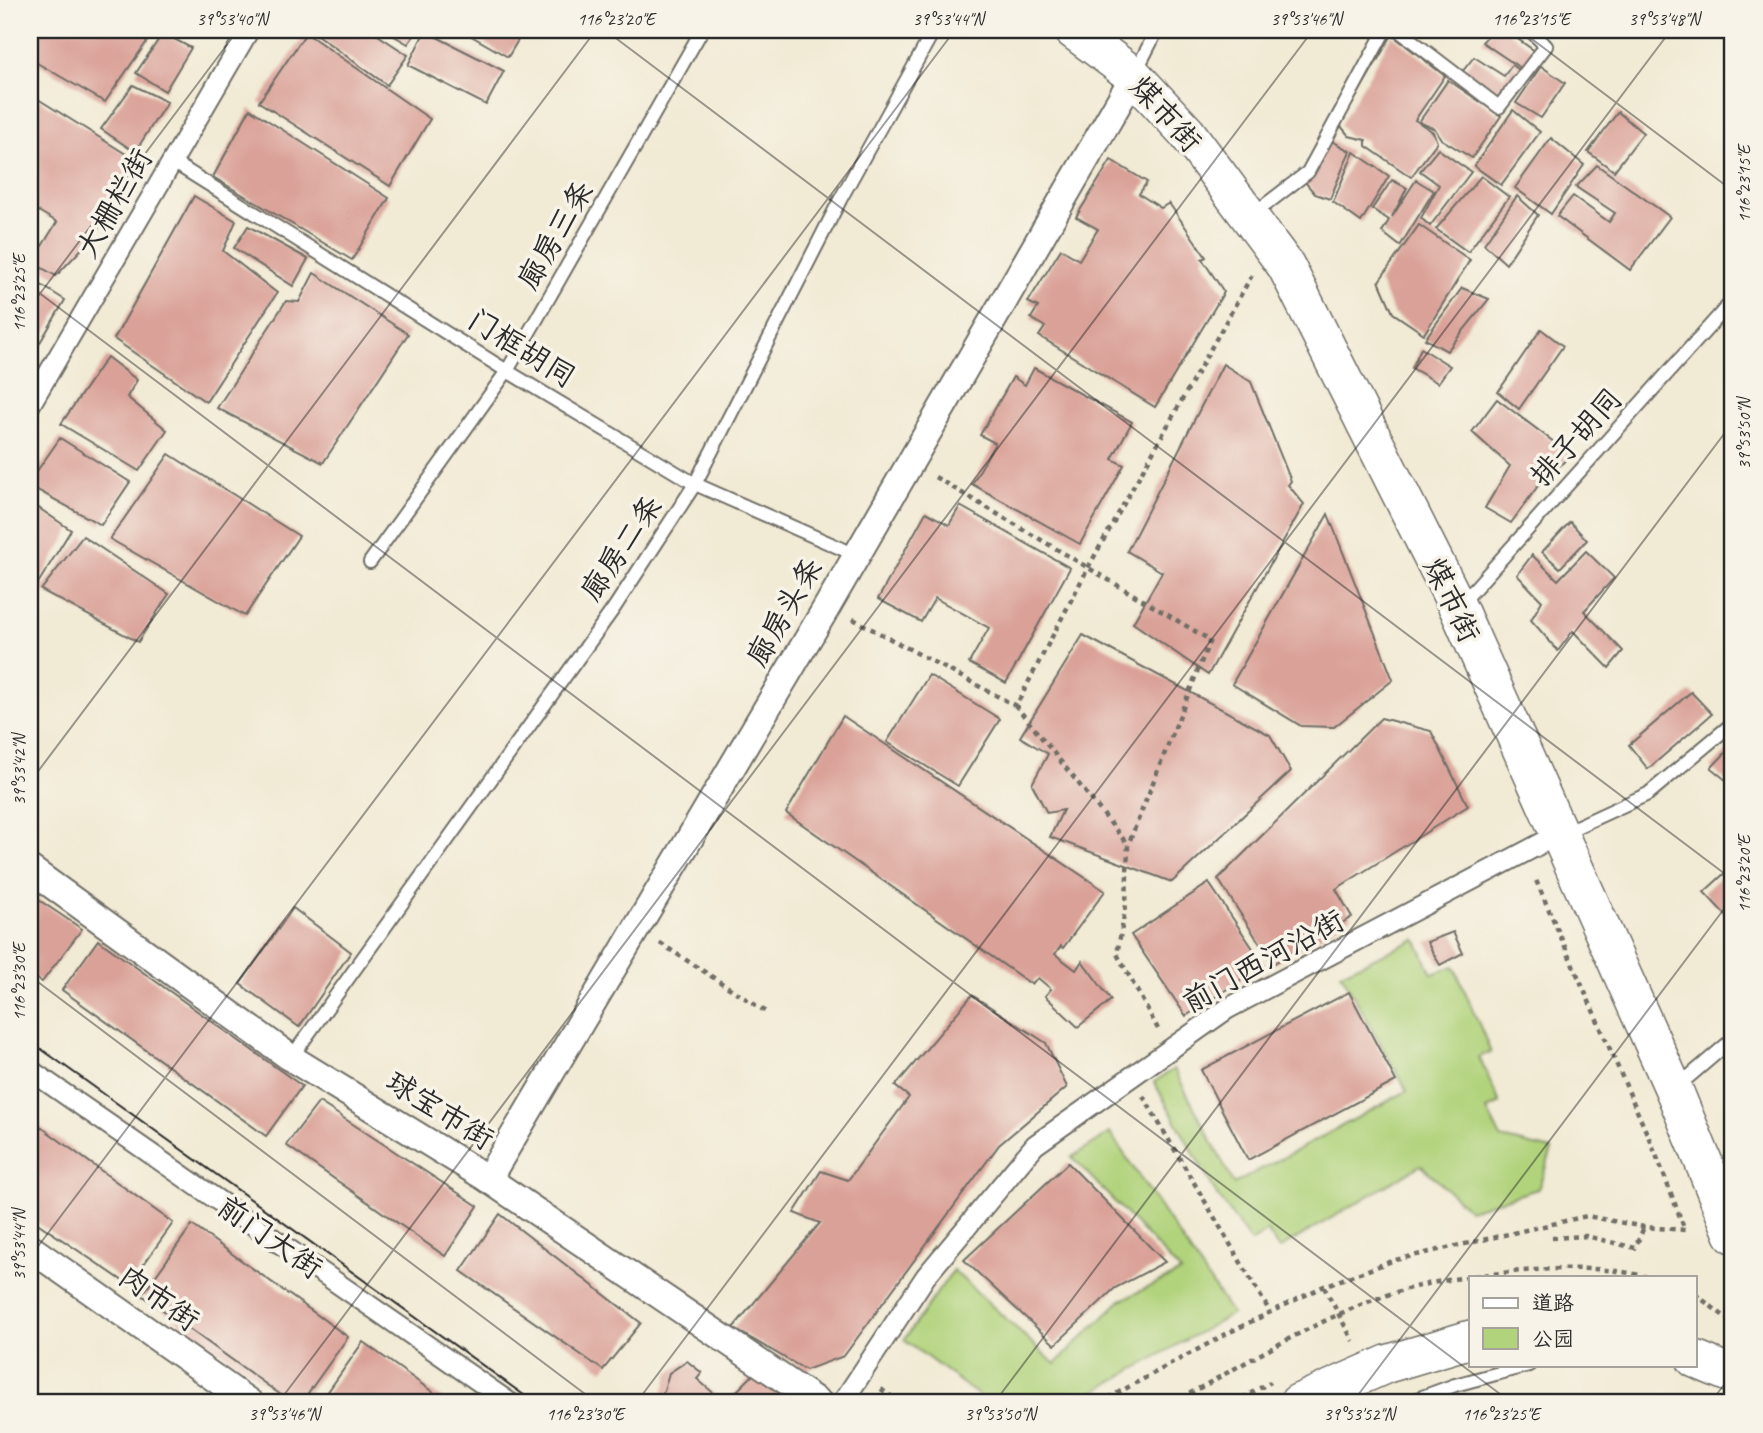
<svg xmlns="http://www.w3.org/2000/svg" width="1763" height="1433" font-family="Caveat,'LXGW WenKai TC',sans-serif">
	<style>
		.green { fill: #b1d37b; stroke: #6e7f53; stroke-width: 2 }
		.building { fill: #daa198 }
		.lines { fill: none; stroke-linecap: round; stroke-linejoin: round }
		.service-casing { stroke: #706e66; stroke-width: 16 }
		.pedestrian-casing { stroke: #706e66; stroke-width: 23 }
		.minor-casing { stroke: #706e66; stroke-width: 30 }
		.secondary-casing { stroke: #706e66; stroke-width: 40 }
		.path { stroke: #706e66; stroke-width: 4.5; stroke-dasharray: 5 5; stroke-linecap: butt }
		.service { stroke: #fff; stroke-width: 12 }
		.pedestrian { stroke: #fff; stroke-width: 19 }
		.minor { stroke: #fff; stroke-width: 26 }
		.secondary { stroke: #fff; stroke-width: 37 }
		.tram { stroke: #2b2b2b; stroke-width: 2 }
		.ticks { fill: none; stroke: #2b2b2b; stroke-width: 2; stroke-opacity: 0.45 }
		.labels { text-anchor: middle; stroke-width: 7; stroke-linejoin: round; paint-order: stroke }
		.street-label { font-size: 30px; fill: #2b2b2b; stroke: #f7f3e8 }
		.neatline { fill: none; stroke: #2b2b2b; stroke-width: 2.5 }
		.ticks-label { font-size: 18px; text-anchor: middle; fill: #2b2b2b }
	</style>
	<rect width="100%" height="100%" fill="#f7f3e8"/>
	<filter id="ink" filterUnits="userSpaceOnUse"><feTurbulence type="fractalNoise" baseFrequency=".0143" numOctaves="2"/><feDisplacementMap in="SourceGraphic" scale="14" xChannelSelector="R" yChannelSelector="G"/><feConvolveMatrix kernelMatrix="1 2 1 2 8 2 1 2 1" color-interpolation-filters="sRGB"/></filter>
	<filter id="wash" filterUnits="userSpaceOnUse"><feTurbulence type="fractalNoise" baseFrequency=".00686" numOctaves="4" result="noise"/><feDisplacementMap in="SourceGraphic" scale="28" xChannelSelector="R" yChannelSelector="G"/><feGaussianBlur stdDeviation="1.57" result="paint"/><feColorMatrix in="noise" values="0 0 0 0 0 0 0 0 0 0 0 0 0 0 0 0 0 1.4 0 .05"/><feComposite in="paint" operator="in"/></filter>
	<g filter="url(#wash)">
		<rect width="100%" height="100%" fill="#f1ead4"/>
		<g class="green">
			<path d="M 1416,939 L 1432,974 L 1454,966 L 1491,1052 L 1479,1057 L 1500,1103 L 1487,1110 L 1501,1138 L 1552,1150 L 1538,1189 L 1469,1210 L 1421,1165 L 1279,1249 L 1267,1231 L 1251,1242 L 1216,1193 L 1154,1082 L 1174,1069 L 1234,1184 L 1407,1091 L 1341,973 Z"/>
			<path d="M 1110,1133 L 1232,1314 L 1074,1403 L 989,1403 L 904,1340 L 953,1270 L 1055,1364 L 1121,1300 L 1181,1272 L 1072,1157 Z"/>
		</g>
		<g id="blocks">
			<g class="building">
				<path d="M 33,30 L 155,30 L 105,102 L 30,59 L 30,36 Z"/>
				<path d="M 310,30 L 370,30 L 408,55 L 387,85 Z"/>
				<path d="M 384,30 L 418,30 L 408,44 Z"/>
				<path d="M 461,30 L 524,30 L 508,57 Z"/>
				<path d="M 1493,30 L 1505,30 L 1536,52 L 1522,69 L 1482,42 Z"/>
				<path d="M 425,31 L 504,71 L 486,105 L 408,65 Z"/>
				<path d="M 163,33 L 191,48 L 165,91 L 136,73 Z"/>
				<path d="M 306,33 L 430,119 L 390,186 L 259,102 Z"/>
				<path d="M 1392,35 L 1445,76 L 1415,120 L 1433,132 L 1437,142 L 1411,177 L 1366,146 L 1366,140 L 1349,136 L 1340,125 Z"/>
				<path d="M 1474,57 L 1504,76 L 1512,65 L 1521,71 L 1499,102 L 1462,72 Z"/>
				<path d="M 1541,66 L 1565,83 L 1541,118 L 1516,103 Z"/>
				<path d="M 1448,80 L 1501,116 L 1472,158 L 1441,139 L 1435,129 L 1419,122 Z"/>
				<path d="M 133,85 L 167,102 L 135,152 L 101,129 Z"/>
				<path d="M 30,94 L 129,156 L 125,184 L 94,236 L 56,276 L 32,262 L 57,222 L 30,206 Z"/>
				<path d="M 250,109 L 389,198 L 352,260 L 213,177 Z"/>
				<path d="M 1513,110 L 1540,132 L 1501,185 L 1474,166 Z"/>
				<path d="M 1618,112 L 1643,133 L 1614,171 L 1588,152 Z"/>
				<path d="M 1551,138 L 1584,165 L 1551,214 L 1515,188 Z"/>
				<path d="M 1330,140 L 1350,151 L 1330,199 L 1315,194 L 1305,182 Z"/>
				<path d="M 1438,149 L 1471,172 L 1430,226 L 1421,218 L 1439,185 L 1420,171 Z"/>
				<path d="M 1354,152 L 1389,176 L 1361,222 L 1333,202 Z"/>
				<path d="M 1111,160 L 1147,182 L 1139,194 L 1161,208 L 1169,203 L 1206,257 L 1202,259 L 1224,292 L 1155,407 L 1039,336 L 1045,327 L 1031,318 L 1038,307 L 1028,302 L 1061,249 L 1079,260 L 1098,229 L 1076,217 Z"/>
				<path d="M 1597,165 L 1670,217 L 1630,270 L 1557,216 L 1573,196 L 1609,222 L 1615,213 L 1576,187 Z"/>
				<path d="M 1481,176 L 1509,197 L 1468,252 L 1436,229 Z"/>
				<path d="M 1392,180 L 1407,188 L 1392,217 L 1416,180 L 1434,191 L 1400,246 L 1382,232 L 1389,220 L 1372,209 Z"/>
				<path d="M 194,196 L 236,221 L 223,251 L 277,293 L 206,402 L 114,339 Z"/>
				<path d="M 1517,196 L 1538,215 L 1506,264 L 1484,244 Z"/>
				<path d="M 1419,225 L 1470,260 L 1424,334 L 1393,313 L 1379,281 Z"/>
				<path d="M 248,226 L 308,259 L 293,286 L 234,248 Z"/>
				<path d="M 314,273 L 408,334 L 323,463 L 217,408 L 286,301 L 299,302 Z"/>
				<path d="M 30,278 L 65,300 L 35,351 L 30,347 Z"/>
				<path d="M 1462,288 L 1489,299 L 1447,351 L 1425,339 Z"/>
				<path d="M 1541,329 L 1563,346 L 1519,409 L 1498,392 Z"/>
				<path d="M 1421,348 L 1450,366 L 1438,383 L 1412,368 Z"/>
				<path d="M 107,357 L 137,380 L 127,397 L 167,430 L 139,471 L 61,424 Z"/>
				<path d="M 1223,364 L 1251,382 L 1291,481 L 1288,485 L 1304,504 L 1208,675 L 1133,623 L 1162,572 L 1127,551 Z"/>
				<path d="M 1034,368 L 1132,422 L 1112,459 L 1124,465 L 1080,544 L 972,484 L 995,443 L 980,435 L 1013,377 L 1025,385 Z"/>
				<path d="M 1497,399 L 1571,455 L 1538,486 L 1511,523 L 1485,508 L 1510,466 L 1472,432 Z"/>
				<path d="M 60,438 L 130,482 L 101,525 L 30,486 L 30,481 Z"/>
				<path d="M 169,454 L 299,536 L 245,616 L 110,539 Z"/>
				<path d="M 30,502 L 71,530 L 32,593 L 30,592 Z"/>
				<path d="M 960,506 L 1070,568 L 1006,683 L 969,663 L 989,628 L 935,598 L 921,622 L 878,599 L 926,512 L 949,525 Z"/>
				<path d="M 1328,514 L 1393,680 L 1334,727 L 1301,726 L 1232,684 Z"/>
				<path d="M 1570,522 L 1587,540 L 1560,568 L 1542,552 Z"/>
				<path d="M 83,536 L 169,594 L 138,642 L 41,590 Z"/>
				<path d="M 1586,551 L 1614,578 L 1584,611 L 1623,651 L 1609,668 L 1573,631 L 1558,651 L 1531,620 L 1542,601 L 1517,575 L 1532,555 L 1558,580 Z"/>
				<path d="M 1083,635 L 1270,735 L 1291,771 L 1172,882 L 1050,837 L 1063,810 L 1047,813 L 1032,784 L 1048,754 L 1020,737 Z"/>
				<path d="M 929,675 L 1000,719 L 958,786 L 887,742 Z"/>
				<path d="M 1691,692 L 1712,714 L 1648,769 L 1629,745 Z"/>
				<path d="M 843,716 L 1105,891 L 1063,948 L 1061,946 L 1055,954 L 1076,970 L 1082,961 L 1111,1000 L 1078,1027 L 1045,996 L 1051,989 L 1038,978 L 1031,984 L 786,813 Z"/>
				<path d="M 1381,718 L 1431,731 L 1468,806 L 1336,889 L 1352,917 L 1273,964 L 1218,879 Z"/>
				<path d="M 1733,745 L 1733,786 L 1711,768 Z"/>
				<path d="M 1725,873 L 1733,881 L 1733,923 L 1704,892 Z"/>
				<path d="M 1209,883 L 1264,965 L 1186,1016 L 1131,935 Z"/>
				<path d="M 30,894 L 82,929 L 42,982 L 30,974 Z"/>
				<path d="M 293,908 L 351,952 L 299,1027 L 240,984 Z"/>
				<path d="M 1453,932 L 1463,953 L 1440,965 L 1427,942 Z"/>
				<path d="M 98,940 L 302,1086 L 266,1136 L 62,990 Z"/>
				<path d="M 1349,992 L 1396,1081 L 1248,1160 L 1201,1070 Z"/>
				<path d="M 972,995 L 1046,1043 L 1067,1087 L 999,1145 L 844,1356 L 806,1370 L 733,1328 L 820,1223 L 794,1213 L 821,1171 L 848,1180 L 909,1097 L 895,1086 Z"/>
				<path d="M 319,1102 L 478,1206 L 445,1256 L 286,1145 Z"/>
				<path d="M 30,1119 L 173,1223 L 129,1285 L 30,1218 Z"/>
				<path d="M 1068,1163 L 1165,1262 L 1115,1288 L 1055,1345 L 964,1260 Z"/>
				<path d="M 500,1214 L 641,1323 L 603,1370 L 461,1271 Z"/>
				<path d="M 192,1225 L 348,1337 L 301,1403 L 292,1403 L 142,1295 Z"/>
				<path d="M 363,1342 L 448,1403 L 320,1403 Z"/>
				<path d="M 687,1361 L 702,1373 L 697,1379 L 725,1403 L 756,1372 L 790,1403 L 660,1403 L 669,1373 Z"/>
			</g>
		</g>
	</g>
	<g filter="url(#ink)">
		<use href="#blocks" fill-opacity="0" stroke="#706e66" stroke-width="2"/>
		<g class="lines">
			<g class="service-casing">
				<g id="service">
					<path d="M 1398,30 L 1499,107 L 1546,46 L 1530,30"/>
					<path d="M 1135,73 L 1157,30"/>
					<path d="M 173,162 L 507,371 L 695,484 L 856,555"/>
					<path d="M 1251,216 L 1308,172 L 1385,30"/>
					<path d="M 370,562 L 507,371 L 702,30"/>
					<path d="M 1460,605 L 1733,300"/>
					<path d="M 1563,833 L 1648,794 L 1733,723"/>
					<path d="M 291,1058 L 614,608 L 695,484 L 841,198 L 934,30"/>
					<path d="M 1678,1086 L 1733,1039"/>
					<path d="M 1406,1403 L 1455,1385 L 1529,1365"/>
				</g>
			</g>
			<g class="pedestrian-casing">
				<g id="pedestrian">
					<path d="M 30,405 L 249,30"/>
					<path d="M 30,1070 L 510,1403"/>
					<path d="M 842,1403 L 926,1276 L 1035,1145 L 1227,1009 L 1559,834"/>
				</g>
			</g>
			<g class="minor-casing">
				<g id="minor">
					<path d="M 30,869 L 291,1058 L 488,1179 L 819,1403"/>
					<path d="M 488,1179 L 828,605 L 1134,76"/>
					<path d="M 30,1248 L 250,1403"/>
				</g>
			</g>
			<g class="secondary-casing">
				<g id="secondary">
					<path d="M 1073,30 L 1134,76 L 1187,133 L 1286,266 L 1458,608 L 1674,1090 L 1733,1234"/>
					<path d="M 1695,1359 L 1733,1375"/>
					<path d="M 1298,1403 L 1387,1364 L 1471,1339"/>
				</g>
			</g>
			<g class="path">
				<path d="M 935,477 L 1210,640 L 1128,845"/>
				<path d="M 853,619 L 1016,706"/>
				<path d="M 660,943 L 768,1013"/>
				<path d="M 1158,1029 L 1117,954 L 1126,905 L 1128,845 L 1016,706 L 1089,566 L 1252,275"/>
				<path d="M 1143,1096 L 1270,1312"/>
				<path d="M 1552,1238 L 1586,1236 L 1635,1248 L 1644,1227"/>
				<path d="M 1324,1287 L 1353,1341"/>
				<path d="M 1695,1294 L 1733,1323"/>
				<path d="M 881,1389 L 900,1403"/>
				<path d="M 1099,1403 L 1228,1333 L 1324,1286 L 1395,1260 L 1587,1216 L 1644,1227 L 1685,1230 L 1655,1152 L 1535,878"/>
				<path d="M 1172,1403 C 1242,1366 1312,1321 1387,1295 C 1435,1279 1485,1274 1535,1270 C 1572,1268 1611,1267 1647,1277"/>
				<path d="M 1233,1403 L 1271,1382"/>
			</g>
			<use href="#service" class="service"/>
			<use href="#pedestrian" class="pedestrian"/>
			<use href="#minor" class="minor"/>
			<use href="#secondary" class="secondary"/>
			<path class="tram" d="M 30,1041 L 535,1403"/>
		</g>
	</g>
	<path class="ticks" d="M 605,30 L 1733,880M 1520,30 L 1733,191M 30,286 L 1512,1403M 30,307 L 238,30M 30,782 L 596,30M 30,976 L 597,1403M 30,1257 L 955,30M 278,1403 L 1313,30M 636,1403 L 1671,30M 994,1403 L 1733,422M 1352,1403 L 1733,897M 1710,1403 L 1733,1373"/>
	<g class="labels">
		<g class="street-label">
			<text transform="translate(1166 114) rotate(48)" y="10">煤市街</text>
			<text transform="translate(114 203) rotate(-60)" y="10">大栅栏街</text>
			<text transform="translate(555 235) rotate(-60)" y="10">廊房三条</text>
			<text transform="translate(522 348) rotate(32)" y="10">门框胡同</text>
			<text transform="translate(1576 437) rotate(-48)" y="10">排子胡同</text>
			<text transform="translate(621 548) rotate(-56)" y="10">廊房二条</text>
			<text transform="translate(1452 600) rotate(64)" y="10">煤市街</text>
			<text transform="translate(784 612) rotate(-60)" y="10">廊房头条</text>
			<text transform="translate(1263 961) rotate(-29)" y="10">前门西河沿街</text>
			<text transform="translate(440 1110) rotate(32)" y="10">球宝市街</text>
			<text transform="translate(270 1237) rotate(35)" y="10">前门大街</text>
			<text transform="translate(159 1298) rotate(35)" y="10">肉市街</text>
		</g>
	</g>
	<rect width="1763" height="1433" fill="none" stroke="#f7f3e8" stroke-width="77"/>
	<rect x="1469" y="1276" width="228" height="91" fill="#f7f3e8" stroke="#a5a39c" stroke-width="2"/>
	<rect x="1483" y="1298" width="35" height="10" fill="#ffffff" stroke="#a5a39c" stroke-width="2"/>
	<text x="1532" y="1310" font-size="21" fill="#2b2b2b">道路</text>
	<rect x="1483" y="1328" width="35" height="21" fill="#b1d37b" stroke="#a5a39c" stroke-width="2"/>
	<text x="1532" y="1346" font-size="21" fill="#2b2b2b">公园</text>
	<rect x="38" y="38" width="1686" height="1356" class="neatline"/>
	<g class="ticks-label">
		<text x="232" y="25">39°53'40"N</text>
		<text x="616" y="25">116°23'20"E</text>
		<text x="948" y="25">39°53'44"N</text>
		<text x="1306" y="25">39°53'46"N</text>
		<text x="1531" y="25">116°23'15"E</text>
		<text x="1664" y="25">39°53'48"N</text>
		<text transform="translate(1744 184) rotate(-90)" y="6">116°23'15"E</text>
		<text transform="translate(19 293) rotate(-90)" y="6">116°23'25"E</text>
		<text transform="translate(1744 434) rotate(-90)" y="6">39°53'50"N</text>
		<text transform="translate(19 770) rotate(-90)" y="6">39°53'42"N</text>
		<text transform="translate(1744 874) rotate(-90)" y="6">116°23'20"E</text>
		<text transform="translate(19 982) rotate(-90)" y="6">116°23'30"E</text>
		<text transform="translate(19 1245) rotate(-90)" y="6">39°53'44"N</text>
		<text x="284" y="1420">39°53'46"N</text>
		<text x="585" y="1420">116°23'30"E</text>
		<text x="1000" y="1420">39°53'50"N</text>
		<text x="1359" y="1420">39°53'52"N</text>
		<text x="1501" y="1420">116°23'25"E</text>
	</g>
</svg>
